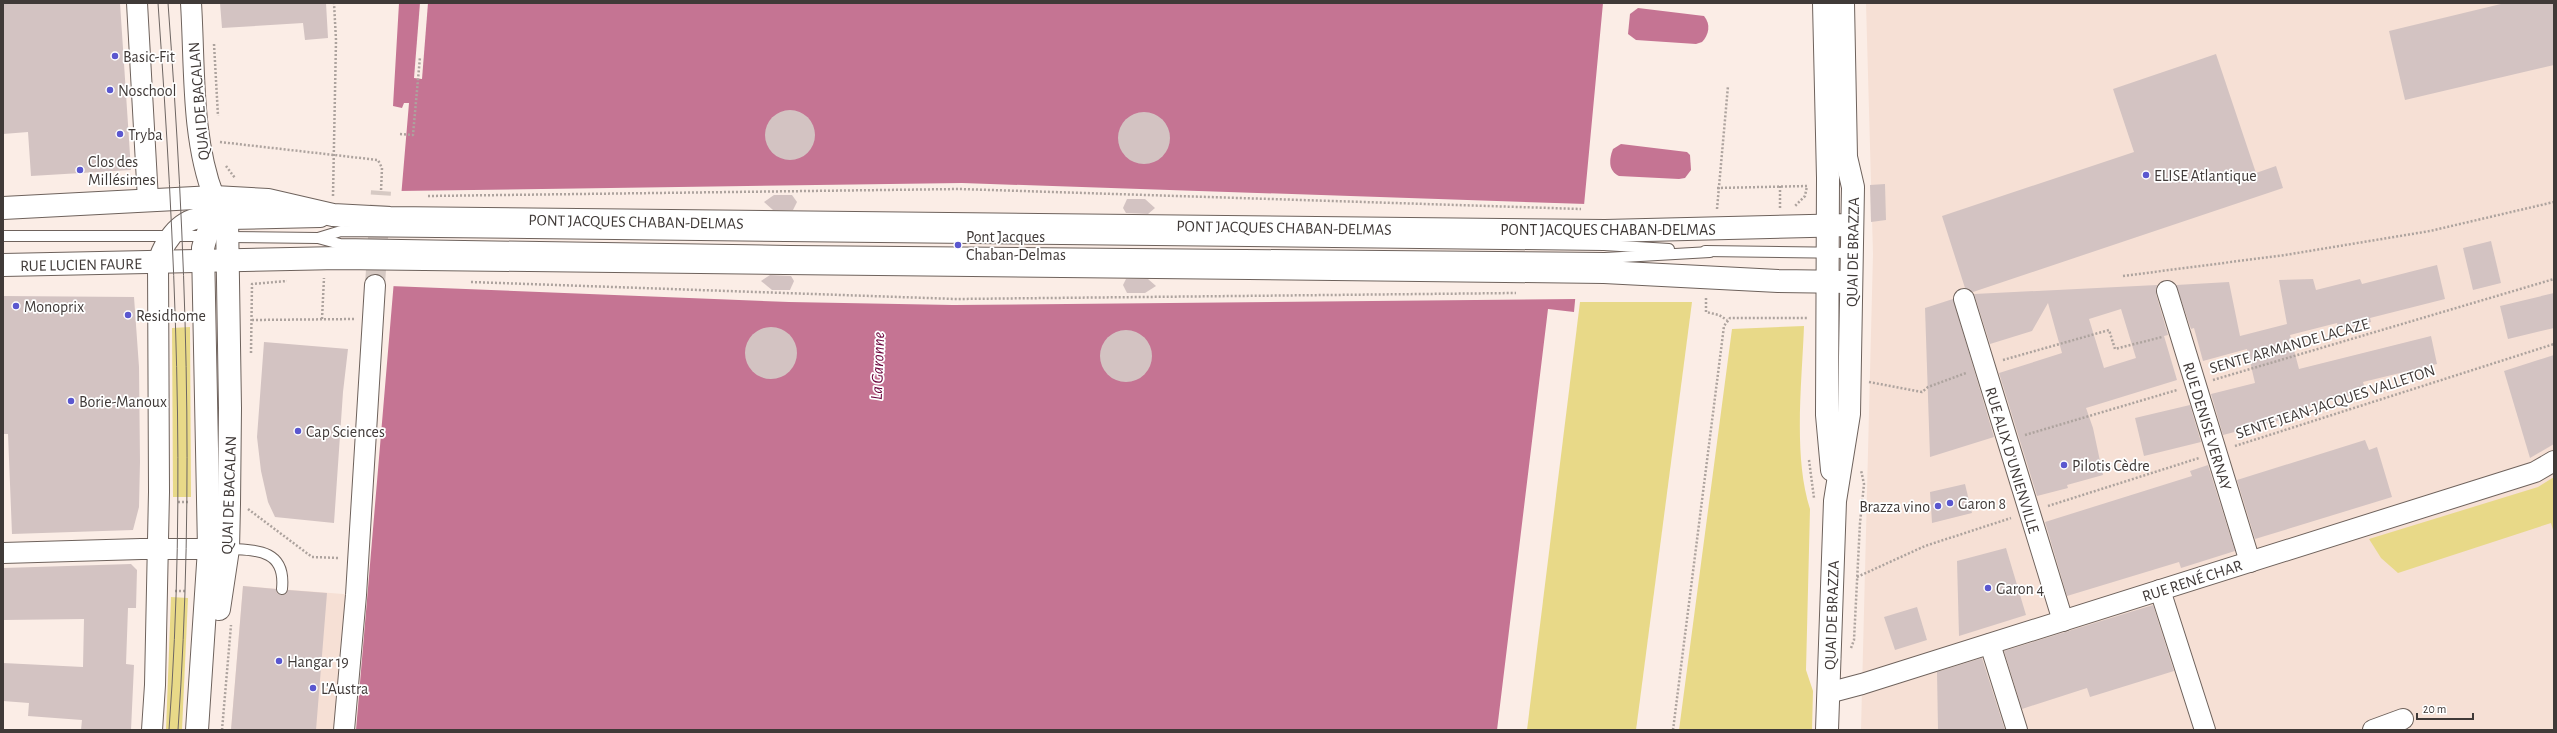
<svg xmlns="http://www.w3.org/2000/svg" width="2557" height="733" font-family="'Alegreya Sans',sans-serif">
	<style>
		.built { fill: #f6e0d5 }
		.green { fill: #e8d988 }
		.water { fill: #c57493 }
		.pier { fill: #fbede6 }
		.building { fill: #d3c3c2; fill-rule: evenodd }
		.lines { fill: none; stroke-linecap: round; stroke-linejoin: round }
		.street-tunnel { stroke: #d6c9c3; stroke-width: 20; stroke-dasharray: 20 10; stroke-linecap: butt }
		.lane-casing { stroke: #6e625c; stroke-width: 12 }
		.street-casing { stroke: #6e625c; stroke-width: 22 }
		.secondary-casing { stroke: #6e625c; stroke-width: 24 }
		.primary-casing { stroke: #6e625c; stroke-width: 24 }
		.path { stroke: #ada39e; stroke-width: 2.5; stroke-dasharray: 2 2; stroke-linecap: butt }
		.lane { stroke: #fff; stroke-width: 10 }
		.street { stroke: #fff; stroke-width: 20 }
		.secondary { stroke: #fff; stroke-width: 22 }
		.primary { stroke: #fff; stroke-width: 22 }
		.tram { stroke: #6e6663; stroke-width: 1 }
		.poi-dot { fill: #5a57cf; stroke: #fff; stroke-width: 1.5 }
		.labels { text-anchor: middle; stroke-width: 3.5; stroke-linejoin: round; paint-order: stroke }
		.poi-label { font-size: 16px; fill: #403a38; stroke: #fff; text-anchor: start }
		.street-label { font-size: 16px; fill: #403a38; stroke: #fff }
		.water-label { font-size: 17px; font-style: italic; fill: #6b043c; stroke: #fff }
	</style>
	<rect width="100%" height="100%" fill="#fbede6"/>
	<g class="built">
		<path d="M 1866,3 L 2554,3 L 2554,730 L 1861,730 L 1873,254 Z"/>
		<path d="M 243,586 L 356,595 L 344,730 L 231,730 Z"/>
	</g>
	<g class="green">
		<path d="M 1580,302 L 1692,302 L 1636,730 L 1527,730 Z"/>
		<path d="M 1804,326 C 1802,382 1793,456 1810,509 L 1806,670 L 1813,691 L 1812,730 L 1679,730 L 1732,329 Z"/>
		<path d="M 190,327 L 191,497 L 173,497 L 172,328 Z"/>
		<path d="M 2554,477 L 2554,533 L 2551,523 L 2398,573 L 2381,558 L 2369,539 L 2538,487 Z"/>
		<path d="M 171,597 L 188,598 L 182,730 L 166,730 Z"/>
	</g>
	<g class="water">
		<path d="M 399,3 L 1603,3 L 1574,312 L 1548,309 L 1497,730 L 356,730 L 409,103 L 404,103 L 402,108 L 393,106 Z"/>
		<path d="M 1638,8 L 1704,16 C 1711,24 1709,35 1702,42 L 1696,44 L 1636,40 L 1628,34 L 1630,14 Z"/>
		<path d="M 1621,144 L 1687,152 L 1690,155 L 1691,170 L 1685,178 L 1679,179 L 1619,176 C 1608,171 1609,159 1613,149 Z"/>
	</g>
	<g class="pier">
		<path d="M 420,3 L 428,3 L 422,79 L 414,78 Z"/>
		<path d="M 962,183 L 1586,204 L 1577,299 L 953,305 L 789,302 L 390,286 L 398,191 Z"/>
	</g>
	<g class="building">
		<path d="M 3,3 L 120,3 L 131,170 L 31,176 L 28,132 L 3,134 Z"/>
		<path d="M 220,3 L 326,3 L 328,38 L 305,40 L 303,23 L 222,28 Z"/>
		<path d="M 2505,3 L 2554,3 L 2554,65 L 2405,100 L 2389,31 Z"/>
		<path d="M 2216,54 L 2256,173 L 2276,166 L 2283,188 L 1973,292 L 1965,288 L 1942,216 L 2134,152 L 2113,89 Z"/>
		<circle cx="790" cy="135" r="25"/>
		<circle cx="1144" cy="138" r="26"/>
		<path d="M 1885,184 L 1886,220 L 1871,222 L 1870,185 Z"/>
		<path d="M 774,195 L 792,195 L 797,202 L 793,210 L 773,210 L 764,202 Z"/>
		<path d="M 1127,199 L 1145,199 L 1155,208 L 1148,214 L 1126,213 L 1123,208 Z"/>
		<path d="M 2491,241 L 2501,283 L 2473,290 L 2463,248 Z"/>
		<path d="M 2437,265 L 2445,299 L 2370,318 L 2371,322 L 2339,330 L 2337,323 L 2290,335 L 2299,369 L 2431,336 L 2437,364 L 2363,382 L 2366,392 L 2308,407 L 2309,413 L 2223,435 L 2211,394 L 2255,383 L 2247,349 L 2203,361 L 2194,328 L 2191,329 L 2176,285 L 2229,282 L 2240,336 L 2287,324 L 2279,280 L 2313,279 L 2316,290 L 2360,279 L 2362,284 Z"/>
		<path d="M 770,275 L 791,276 L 794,281 L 790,290 L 772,290 L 761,281 Z"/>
		<path d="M 1126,279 L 1148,279 L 1156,286 L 1145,293 L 1127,293 L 1123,285 Z"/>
		<path d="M 2157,285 L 2156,294 L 2168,335 L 2164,336 L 2177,380 L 2086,408 L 2093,428 L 2103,475 L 2067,485 L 2068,488 L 2037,496 L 1999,373 L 2062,353 L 2048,303 L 2032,331 L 1990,344 L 1974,294 ZM 2121,309 L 2136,358 L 2104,368 L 2089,319 Z"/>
		<path d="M 2554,293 L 2554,328 L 2508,339 L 2500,306 Z"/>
		<path d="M 3,296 L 134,297 L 139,367 L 140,462 L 139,507 L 133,530 L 12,534 L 8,434 L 3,434 Z"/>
		<path d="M 1953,299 L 1994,437 L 1930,457 L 1925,308 Z"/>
		<circle cx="771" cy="353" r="26"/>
		<circle cx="1126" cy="356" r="26"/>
		<path d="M 264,342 L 348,349 L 343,392 L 334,523 L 275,517 L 268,502 L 261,471 L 257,437 Z"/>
		<path d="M 2554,355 L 2554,444 L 2530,458 L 2504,371 Z"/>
		<path d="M 2190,405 L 2201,442 L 2144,456 L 2135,418 Z"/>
		<path d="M 2365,440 L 2369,450 L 2377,447 L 2392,497 L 2255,539 L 2237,480 Z"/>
		<path d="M 2208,465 L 2235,551 L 2181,568 L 2179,562 L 2067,596 L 2045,522 L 2192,476 L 2190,471 Z"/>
		<path d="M 1965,484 L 1972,513 L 1932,523 L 1930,492 Z"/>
		<path d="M 2006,548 L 2026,615 L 1959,636 L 1957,561 Z"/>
		<path d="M 131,564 L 137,570 L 136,608 L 128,608 L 126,664 L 134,665 L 131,730 L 81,730 L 82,720 L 28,716 L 29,703 L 3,701 L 3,663 L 83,667 L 84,619 L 3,620 L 3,568 Z"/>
		<path d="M 243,586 L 276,589 L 277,593 L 282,595 L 286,594 L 288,590 L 327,593 L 316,730 L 231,730 Z"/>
		<path d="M 2153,605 L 2174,671 L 2090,697 L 2087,688 L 2022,709 L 2004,651 Z"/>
		<path d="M 1917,607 L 1927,640 L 1895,650 L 1884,617 Z"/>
		<path d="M 1982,658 L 2005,730 L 1938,730 L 1937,672 Z"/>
	</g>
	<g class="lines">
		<path class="street-tunnel" d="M 375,285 L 381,191"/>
		<g class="lane-casing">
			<g id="lane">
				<path d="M 3,236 L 209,236"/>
				<path d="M 225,237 L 318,238 L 340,244 L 790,251 L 1605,258 L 1710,252"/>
				<path d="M 318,238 L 341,231 L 1604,245 L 1669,249"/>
				<path d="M 1705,251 L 1852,253"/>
				<path d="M 228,549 C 258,550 286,550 282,589"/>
			</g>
		</g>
		<g class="street-casing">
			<g id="street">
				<path d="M 137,3 L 148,200"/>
				<path d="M 191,3 C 195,66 191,138 214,197"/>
				<path d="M 2167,291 L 2250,562"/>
				<path d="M 1964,299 L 2063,621"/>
				<path d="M 3,553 L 141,549 L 225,549"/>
				<path d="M 2160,590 L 2205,730"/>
				<path d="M 1990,644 L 2017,730"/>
				<path d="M 1828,693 L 1862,684 L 2535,472 L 2554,461"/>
				<path d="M 152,730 L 155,685 L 159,492 L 158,262 C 163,244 178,221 199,218 C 208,217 218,218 227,218"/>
				<path d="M 344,730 L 356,595 L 375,285"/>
				<path d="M 2373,730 L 2403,719"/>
			</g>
		</g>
		<g class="secondary-casing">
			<g id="secondary">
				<path d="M 1824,3 L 1828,178 L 1827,415 L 1832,470"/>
				<path d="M 219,609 L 228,549 L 229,504 L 230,408 L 227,218 L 220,207"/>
				<path d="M 197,730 L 209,549 L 203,248 C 207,231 210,224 227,218 L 320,216"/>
				<path d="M 1827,730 L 1835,501 L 1849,414 L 1853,187 L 1846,157 L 1843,3"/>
			</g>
		</g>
		<g class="primary-casing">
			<g id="primary">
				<path d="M 3,208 L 214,197 L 268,200 L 333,215 L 390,218 L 1605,231 L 1852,225"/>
				<path d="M 3,265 L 339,258 L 1604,272 L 1778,281 L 1851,282"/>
			</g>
		</g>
		<g class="path">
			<path d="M 214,44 L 218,116"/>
			<path d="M 400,134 L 413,135 L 420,57"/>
			<path d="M 220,142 L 378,160 L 382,168 L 381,191"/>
			<path d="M 226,166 L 235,178"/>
			<path d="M 1717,188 L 1807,186 L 1805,196 L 1795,206"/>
			<path d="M 333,196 L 336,40 L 334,3"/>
			<path d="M 428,196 L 960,189 L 1581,209"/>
			<path d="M 1780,208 L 1780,186"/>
			<path d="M 1717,209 L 1728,86"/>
			<path d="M 2123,276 L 2285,255 L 2430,231 L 2554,202"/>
			<path d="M 471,282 L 956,299 L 1516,293"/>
			<path d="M 1706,298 L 1706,312 L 1719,315 L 1727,320"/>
			<path d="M 322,319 L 324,278"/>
			<path d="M 252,320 L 355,319"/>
			<path d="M 251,353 L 252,284 L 287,281"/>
			<path d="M 2003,360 L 2109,330 L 2115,349 L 2162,337"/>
			<path d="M 2213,380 L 2554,279"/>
			<path d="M 1869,382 L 1922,392 L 1928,387 L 1966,373"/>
			<path d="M 2025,435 L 2177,390"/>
			<path d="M 2235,446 L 2554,344"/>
			<path d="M 1809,460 L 1814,498"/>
			<path d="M 178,502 L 189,502"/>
			<path d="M 2048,506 L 2199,458"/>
			<path d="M 248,509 L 312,557 L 339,558"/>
			<path d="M 1857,577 L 1925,546 L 2011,518"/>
			<path d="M 175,591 L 186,591"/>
			<path d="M 1851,648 L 1854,640 L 1860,523 L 1864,484 L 1861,470"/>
			<path d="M 222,730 L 231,625"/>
			<path d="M 1673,730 L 1724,326 L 1730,318 L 1808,318"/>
		</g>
		<use href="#lane" class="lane"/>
		<use href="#street" class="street"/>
		<use href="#secondary" class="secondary"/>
		<use href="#primary" class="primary"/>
		<g class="tram">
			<path d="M 158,3 C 175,245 187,488 169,730"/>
			<path d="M 168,3 C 186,245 195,488 178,730"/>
		</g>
	</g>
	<g class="poi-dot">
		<circle cx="115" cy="56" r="4"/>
		<circle cx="110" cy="90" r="4"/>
		<circle cx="120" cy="134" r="4"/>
		<circle cx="80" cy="170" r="4"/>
		<circle cx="2146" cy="175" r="4"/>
		<circle cx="958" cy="245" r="4"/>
		<circle cx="16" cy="306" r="4"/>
		<circle cx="128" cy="315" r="4"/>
		<circle cx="71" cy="401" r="4"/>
		<circle cx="298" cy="431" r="4"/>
		<circle cx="2064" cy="465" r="4"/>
		<circle cx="1950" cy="503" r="4"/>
		<circle cx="1938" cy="506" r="4"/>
		<circle cx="1988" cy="588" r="4"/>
		<circle cx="279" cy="661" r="4"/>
		<circle cx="313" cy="688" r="4"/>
	</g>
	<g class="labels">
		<g class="poi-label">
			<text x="123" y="62">Basic-Fit</text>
			<text x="118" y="96">Noschool</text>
			<text x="128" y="140">Tryba</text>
			<text x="88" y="167">Clos des<tspan x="88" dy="18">Millésimes</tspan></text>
			<text x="2154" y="181">ELISE Atlantique</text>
			<text x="966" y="242">Pont Jacques<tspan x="966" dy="18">Chaban-Delmas</tspan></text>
			<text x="24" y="312">Monoprix</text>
			<text x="136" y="321">Residhome</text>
			<text x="79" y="407">Borie-Manoux</text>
			<text x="306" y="437">Cap Sciences</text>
			<text x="2072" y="471">Pilotis Cèdre</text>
			<text x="1958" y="509">Garon 8</text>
			<text x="1930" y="512" text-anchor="end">Brazza vino</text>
			<text x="1996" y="594">Garon 4</text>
			<text x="287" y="667">Hangar 19</text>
			<text x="321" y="694">L'Austra</text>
		</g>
		<g class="street-label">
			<text transform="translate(198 101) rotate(-95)" y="6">QUAI DE BACALAN</text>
			<text transform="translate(636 221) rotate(1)" y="6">PONT JACQUES CHABAN-DELMAS</text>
			<text transform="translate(1284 227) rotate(1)" y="6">PONT JACQUES CHABAN-DELMAS</text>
			<text x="1608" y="235">PONT JACQUES CHABAN-DELMAS</text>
			<text transform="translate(1852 252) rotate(-89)" y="6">QUAI DE BRAZZA</text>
			<text transform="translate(81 264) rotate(-1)" y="6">RUE LUCIEN FAURE</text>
			<text transform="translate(2289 345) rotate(-16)" y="6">SENTE ARMANDE LACAZE</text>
			<text transform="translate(2335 401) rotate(-18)" y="6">SENTE JEAN-JACQUES VALLETON</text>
			<text transform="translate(2208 426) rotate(73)" y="6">RUE DENISE VERNAY</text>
			<text transform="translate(2013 460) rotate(73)" y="6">RUE ALIX D'UNIENVILLE</text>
			<text transform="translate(228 495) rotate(-88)" y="6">QUAI DE BACALAN</text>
			<text transform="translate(2192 580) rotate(-18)" y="6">RUE RENÉ CHAR</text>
			<text transform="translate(1831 615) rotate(-88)" y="6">QUAI DE BRAZZA</text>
		</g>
		<g class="water-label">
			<text transform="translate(877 366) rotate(-88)" y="6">La Garonne</text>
		</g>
	</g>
	<rect width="2557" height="733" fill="none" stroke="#403a38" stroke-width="8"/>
	<path d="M2417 713v6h56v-6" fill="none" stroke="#403a38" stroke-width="2"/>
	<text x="2423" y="713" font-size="12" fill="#403a38" stroke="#ffffff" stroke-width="3" paint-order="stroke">20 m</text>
</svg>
